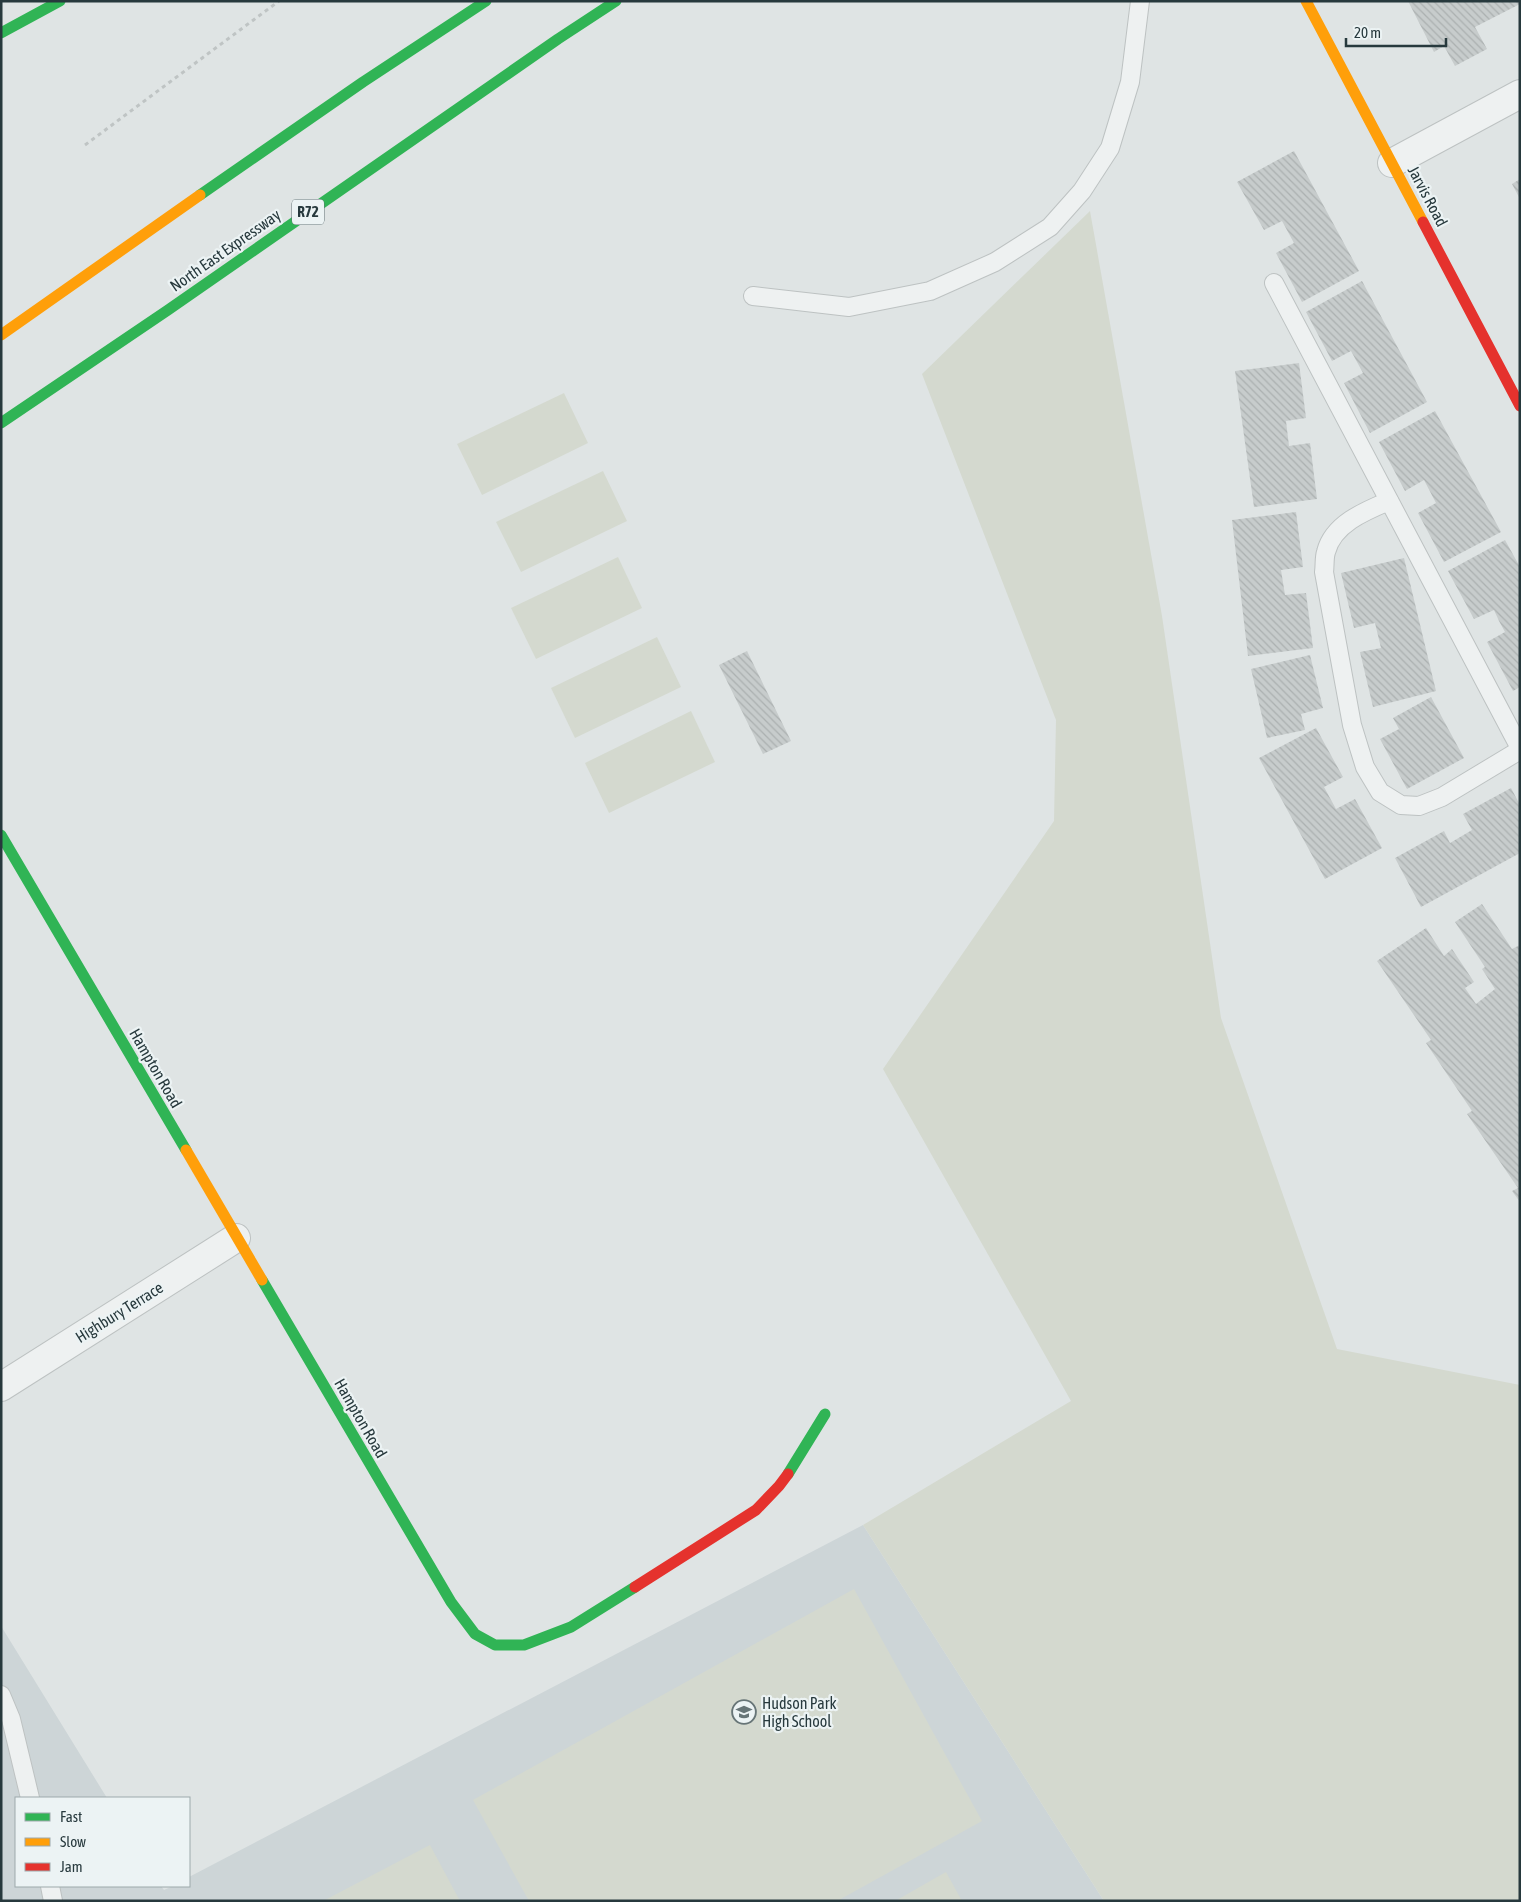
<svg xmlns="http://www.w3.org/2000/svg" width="1521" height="1902" font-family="'Asap Condensed',sans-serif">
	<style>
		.built { fill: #cdd5d7 }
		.park { fill: #d4d9cf }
		.building { fill: url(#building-back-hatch) }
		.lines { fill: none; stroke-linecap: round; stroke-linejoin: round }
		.lane-casing { stroke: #bdc2c2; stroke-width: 20 }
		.street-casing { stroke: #bdc2c2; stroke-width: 30 }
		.path { stroke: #bfc4c4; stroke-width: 3; stroke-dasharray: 4 4; stroke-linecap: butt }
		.lane { stroke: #eef1f1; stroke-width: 18 }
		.street { stroke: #eef1f1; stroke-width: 28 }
		.fast { stroke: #30b455; stroke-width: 11 }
		.slow { stroke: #ff9f0a; stroke-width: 11 }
		.jam { stroke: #e5322d; stroke-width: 11 }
		.labels { text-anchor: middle; stroke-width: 4.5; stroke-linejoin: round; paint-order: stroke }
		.shield { fill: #ecf3f4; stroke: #627174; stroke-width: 1 }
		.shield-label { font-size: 15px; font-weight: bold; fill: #27393d }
		.street-label { font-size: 16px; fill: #27393d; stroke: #ecf3f4 }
		.poi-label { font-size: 16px; fill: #27393d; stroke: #ecf3f4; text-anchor: start }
	</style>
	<defs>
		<pattern id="building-back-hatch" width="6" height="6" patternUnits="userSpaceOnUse" patternTransform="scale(1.25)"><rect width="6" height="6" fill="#c7cccc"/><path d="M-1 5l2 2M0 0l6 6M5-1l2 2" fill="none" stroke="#abb0b0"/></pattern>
	</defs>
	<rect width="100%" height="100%" fill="#dfe4e4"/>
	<path class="built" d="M 863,1525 L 1104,1901 L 1,1901 L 1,1626 L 107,1798 L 16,1798 L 16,1886 L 161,1886 L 164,1890 L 173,1886 L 189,1886 L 189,1877 Z"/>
	<g class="park">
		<path d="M 1090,211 L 1162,616 L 1221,1018 L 1337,1349 L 1520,1385 L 1520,1901 L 1104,1901 L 863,1525 L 1071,1401 L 883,1069 L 1054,821 L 1056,720 L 922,374 Z"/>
		<path d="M 564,393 L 588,443 L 482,495 L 457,444 Z"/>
		<path d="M 603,471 L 627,521 L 521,572 L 496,522 Z"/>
		<path d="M 618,557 L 642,608 L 536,659 L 511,608 Z"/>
		<path d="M 657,637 L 681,687 L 575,738 L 551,688 Z"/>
		<path d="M 691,711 L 715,762 L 609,813 L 585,763 Z"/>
		<path d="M 854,1589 L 982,1821 L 837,1901 L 529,1901 L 473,1800 Z"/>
		<path d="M 430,1845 L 460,1901 L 323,1901 Z"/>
		<path d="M 946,1872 L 962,1901 L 895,1901 Z"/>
	</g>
	<g class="building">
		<path d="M 1408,1 L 1520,1 L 1520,4 L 1475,27 L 1487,49 L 1455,66 L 1444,46 L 1434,52 Z"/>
		<path d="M 1294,151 L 1359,271 L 1302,302 L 1276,253 L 1294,243 L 1282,221 L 1264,230 L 1237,182 Z"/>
		<path d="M 1520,179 L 1520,199 L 1512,184 Z"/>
		<path d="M 1362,281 L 1427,402 L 1370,433 L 1344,383 L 1363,373 L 1351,351 L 1332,361 L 1306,312 Z"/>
		<path d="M 1299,363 L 1306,418 L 1286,421 L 1289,446 L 1310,443 L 1317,499 L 1254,507 L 1235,371 Z"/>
		<path d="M 1435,411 L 1501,532 L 1444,562 L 1418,513 L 1436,503 L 1424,480 L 1405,491 L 1379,442 Z"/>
		<path d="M 1296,512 L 1303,567 L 1281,570 L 1285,595 L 1306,593 L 1313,648 L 1248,656 L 1232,520 Z"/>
		<path d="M 1505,540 L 1520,567 L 1520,687 L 1513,691 L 1487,642 L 1505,632 L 1499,621 L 1494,610 L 1474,619 L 1448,571 Z"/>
		<path d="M 1404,558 L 1436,691 L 1373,707 L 1360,652 L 1381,648 L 1375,623 L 1354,628 L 1341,573 Z"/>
		<path d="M 747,651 L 791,741 L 763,754 L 719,665 Z"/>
		<path d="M 1310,655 L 1323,708 L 1301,714 L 1305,730 L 1267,738 L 1251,669 Z"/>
		<path d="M 1431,697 L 1464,758 L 1407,789 L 1380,739 L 1399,729 L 1393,718 Z"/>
		<path d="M 1316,728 L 1343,777 L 1324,787 L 1336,809 L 1355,799 L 1382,848 L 1325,879 L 1259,758 Z"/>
		<path d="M 1511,788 L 1520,805 L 1520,853 L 1421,907 L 1395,858 L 1444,831 L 1450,843 L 1472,830 L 1463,814 Z"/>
		<path d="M 1482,904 L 1512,949 L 1520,945 L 1520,1202 L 1512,1191 L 1518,1188 L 1467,1114 L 1472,1111 L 1426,1043 L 1431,1040 L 1377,961 L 1426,928 L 1444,956 L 1452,949 L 1474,982 L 1465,988 L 1476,1004 L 1495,989 L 1482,969 L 1485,967 L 1455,922 Z"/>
	</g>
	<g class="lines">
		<g class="lane-casing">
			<g id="lane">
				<path d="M 1274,283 L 1520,748"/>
				<path d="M 753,296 L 849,307 L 930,291 L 995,262 L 1050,227 L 1082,191 L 1110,148 L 1130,82 L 1140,1"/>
				<path d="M 1389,501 C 1365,511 1333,524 1326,552 C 1324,558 1325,566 1324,572 L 1352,725 L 1365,767 L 1380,792 L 1401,805 L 1419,806 L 1442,797 L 1520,750"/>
				<path d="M 1,1695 L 11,1719 L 30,1798"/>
				<path d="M 50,1886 L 53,1901"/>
			</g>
		</g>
		<g class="street-casing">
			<g id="street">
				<path d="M 1392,163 L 1520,94"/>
				<path d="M 1,1387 L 236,1238"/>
			</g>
		</g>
		<path class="path" d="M 85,145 L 279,1"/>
		<use href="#lane" class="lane"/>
		<use href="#street" class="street"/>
		<g class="fast">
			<path d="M 1,33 L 60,1"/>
			<path d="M 200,195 L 363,82 L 486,1"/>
			<path d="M 1,423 L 168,310 L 558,39 L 616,1"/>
			<path d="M 1,835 L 186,1150"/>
			<path d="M 262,1280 L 451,1602 L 475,1634 L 495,1645 L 524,1645 L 571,1627 L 635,1587"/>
			<path d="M 788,1474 L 825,1414"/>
		</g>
		<g class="slow">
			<path d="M 1306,1 L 1423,222"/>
			<path d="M 1,335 L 200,195"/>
			<path d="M 186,1150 L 262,1280"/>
		</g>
		<g class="jam">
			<path d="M 1423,222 L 1520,406"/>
			<path d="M 635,1587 L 756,1510 L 779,1486 L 788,1474"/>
		</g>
	</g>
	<defs>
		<g id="school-ring" transform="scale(1.25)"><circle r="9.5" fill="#ecf3f4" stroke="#677577" stroke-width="1.5"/><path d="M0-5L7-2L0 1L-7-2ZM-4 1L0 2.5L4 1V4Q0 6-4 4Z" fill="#677577"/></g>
	</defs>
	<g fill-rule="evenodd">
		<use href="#school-ring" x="744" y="1712"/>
	</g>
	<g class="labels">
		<rect class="shield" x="292" y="199.5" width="32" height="25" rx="4"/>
		<g class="shield-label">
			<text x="308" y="217">R72</text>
		</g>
		<g class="street-label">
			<text transform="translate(1428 196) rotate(62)" y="6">Jarvis Road</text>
			<text transform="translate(225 250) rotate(-35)" y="6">North East Expressway</text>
			<text transform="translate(156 1068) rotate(60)" y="6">Hampton Road</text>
			<text transform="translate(119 1312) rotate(-32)" y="6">Highbury Terrace</text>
			<text transform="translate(361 1418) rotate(60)" y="6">Hampton Road</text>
		</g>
		<g class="poi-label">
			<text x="762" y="1709">Hudson Park<tspan x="762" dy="18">High School</tspan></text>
		</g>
	</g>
	<rect width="1521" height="1902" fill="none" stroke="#27393d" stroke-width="5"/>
	<rect x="15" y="1797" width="175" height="90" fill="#ecf3f4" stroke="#9da9ab"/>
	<rect x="25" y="1813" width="25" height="8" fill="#30b455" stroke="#9da9ab"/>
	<text x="60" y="1822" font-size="15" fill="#27393d">Fast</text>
	<rect x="25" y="1838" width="25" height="8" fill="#ff9f0a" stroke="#9da9ab"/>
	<text x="60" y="1847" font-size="15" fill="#27393d">Slow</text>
	<rect x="25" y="1863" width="25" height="8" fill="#e5322d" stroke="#9da9ab"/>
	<text x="60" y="1872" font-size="15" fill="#27393d">Jam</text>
	<path d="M1346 38v8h100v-8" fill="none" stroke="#27393d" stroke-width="2.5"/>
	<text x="1354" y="38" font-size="15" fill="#27393d" stroke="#ecf3f4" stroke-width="4" paint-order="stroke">20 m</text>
</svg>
